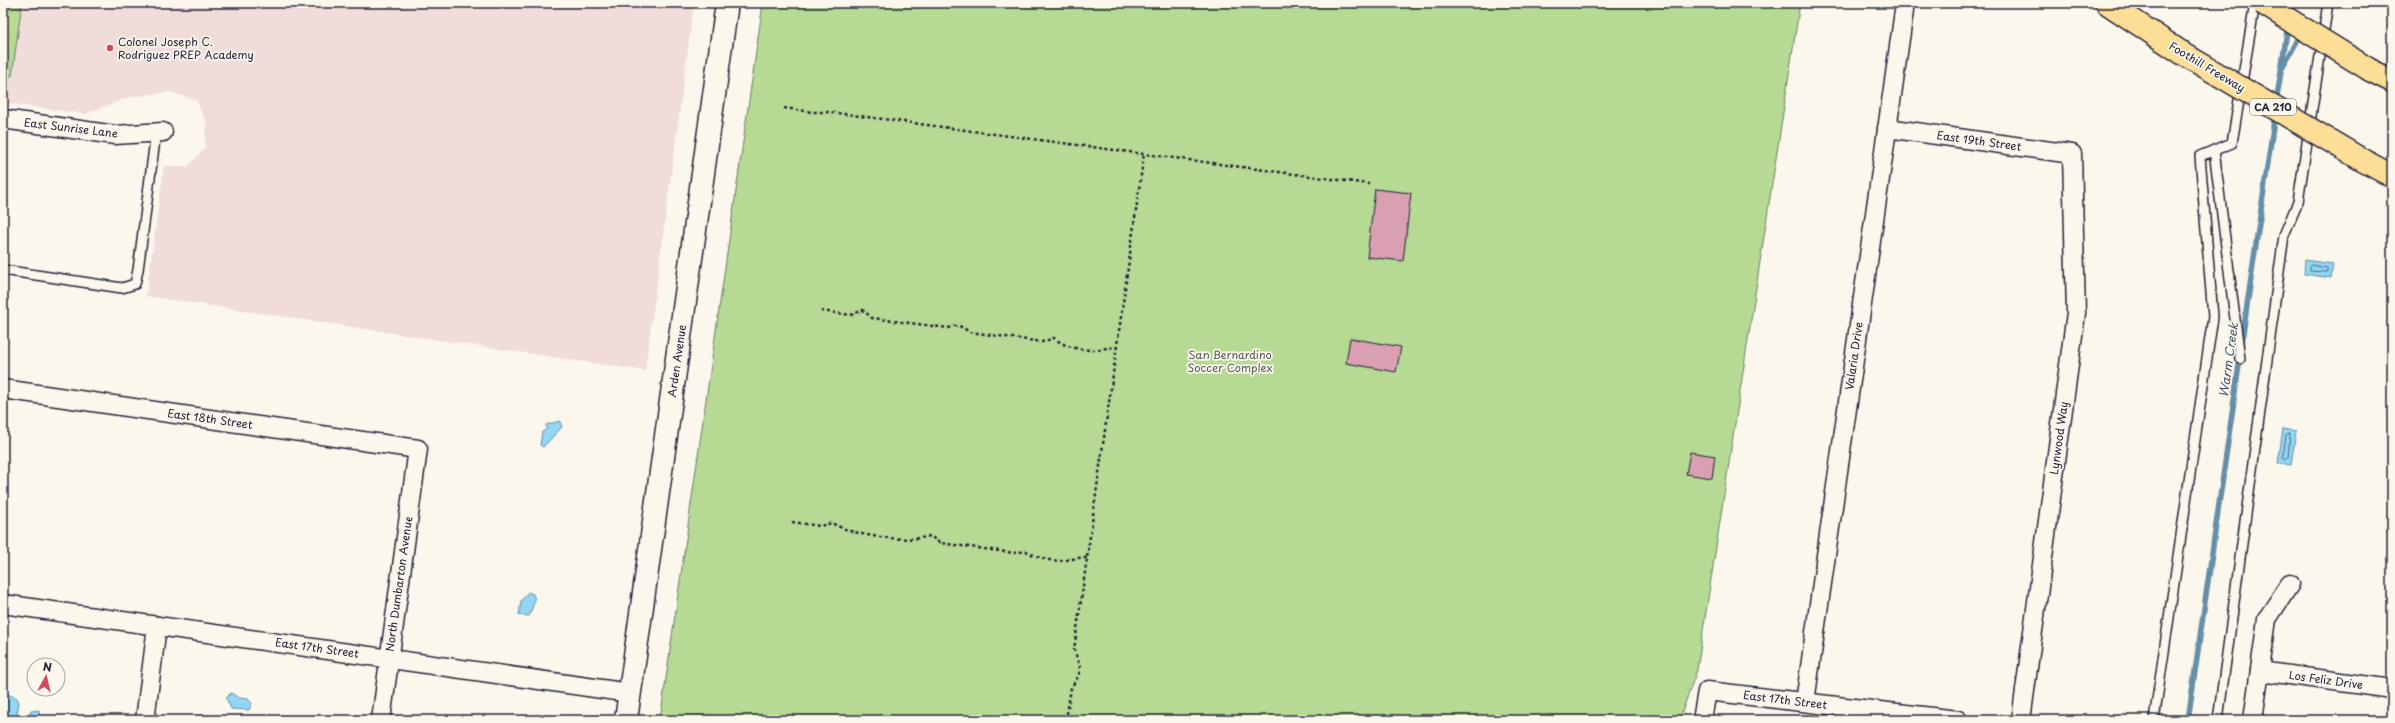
<svg xmlns="http://www.w3.org/2000/svg" width="2395" height="723" font-family="'Playpen Sans',sans-serif">
	<style>
		.built { fill: #f0ddda }
		.green { fill: #b6d994; stroke: #6c7e68 }
		.water { fill: #92d6f3; stroke: #658ea9 }
		.lines { fill: none; stroke-linecap: round; stroke-linejoin: round }
		.shore { stroke: #4f6a85; stroke-width: 1 }
		.stream { stroke: #658ea9; stroke-width: 5.5 }
		.building { fill: #d8a0b0; stroke: #22223b }
		.lane-casing { stroke: #22223b; stroke-width: 12 }
		.street-casing { stroke: #22223b; stroke-width: 21 }
		.secondary-casing { stroke: #22223b; stroke-width: 25 }
		.highway-casing { stroke: #22223b; stroke-width: 25 }
		.path { stroke: #22223b; stroke-width: 2.5; stroke-dasharray: 3 3; stroke-linecap: butt }
		.lane { stroke: #fbf7ec; stroke-width: 9 }
		.street { stroke: #fbf7ec; stroke-width: 18 }
		.secondary { stroke: #fbf7ec; stroke-width: 22 }
		.highway { stroke: #fcde96; stroke-width: 22 }
		.highway-bridge-casing { stroke: #22223b; stroke-width: 25; stroke-linecap: butt }
		.highway-bridge { stroke: #fcde96; stroke-width: 22 }
		.poi-dot { fill: #d1495b; stroke: #fbf7ec; stroke-width: 1.5 }
		.labels { text-anchor: middle; stroke-width: 3.5; stroke-linejoin: round; paint-order: stroke }
		.shield { fill: #fbf7ec; stroke: #636270; stroke-width: 1 }
		.shield-label { font-size: 10px; font-weight: bold; fill: #22223b }
		.poi-label { font-size: 11px; fill: #22223b; stroke: #fbf7ec; text-anchor: start }
		.street-label { font-size: 11px; fill: #22223b; stroke: #fbf7ec }
		.park-label { font-size: 11px; fill: #4e5956; stroke: #fbf7ec }
		.water-label { font-size: 12px; font-style: italic; fill: #445872; stroke: #fbf7ec }
	</style>
	<rect width="100%" height="100%" fill="#fbf7ec"/>
	<filter id="ink" filterUnits="userSpaceOnUse"><feTurbulence type="fractalNoise" baseFrequency=".025" numOctaves="2"/><feDisplacementMap in="SourceGraphic" scale="8" xChannelSelector="R" yChannelSelector="G"/><feConvolveMatrix kernelMatrix="1 2 1 2 8 2 1 2 1" color-interpolation-filters="sRGB"/></filter>
	<g filter="url(#ink)">
		<path class="built" d="M 3,3 L 694,3 L 645,371 L 146,296 L 164,166 L 188,166 L 205,148 L 206,122 L 196,100 L 169,92 L 130,97 L 85,114 L 3,103 Z"/>
		<g class="green">
			<path d="M 3,3 L 22,3 L 12,76 L 3,75 Z"/>
			<path d="M 763,3 L 1800,3 L 1697,670 L 1679,720 L 660,720 Z"/>
		</g>
		<g class="water">
			<path d="M 2305,260 L 2333,264 L 2331,278 L 2304,274 Z"/>
			<path d="M 560,421 L 562,427 L 543,447 L 540,445 L 542,432 L 547,429 L 546,425 Z"/>
			<path d="M 2283,429 L 2296,431 L 2291,465 L 2278,463 Z"/>
			<path d="M 528,592 L 533,594 L 535,600 L 529,616 L 519,615 L 521,601 Z"/>
			<path d="M 231,693 L 239,698 L 248,699 L 252,703 L 249,710 L 231,709 L 226,698 Z"/>
			<path d="M 7,694 L 17,698 L 19,702 L 16,720 L 5,718 L 7,711 L 3,705 L 3,695 Z"/>
			<path d="M 39,710 L 40,720 L 28,720 L 31,711 Z"/>
		</g>
		<g class="lines">
			<g class="shore">
				<path d="M 2311,265 L 2327,268 L 2328,272 L 2310,271 L 2309,267 Z"/>
				<path d="M 2290,434 L 2288,458 L 2285,460 L 2283,458 L 2286,436 Z"/>
			</g>
			<g class="stream">
				<path d="M 2290,15 L 2292,3"/>
				<path d="M 2283,67 L 2302,32"/>
				<path d="M 2276,104 L 2288,25"/>
				<path d="M 2241,347 L 2275,114"/>
				<path d="M 2188,720 L 2240,358"/>
			</g>
		</g>
		<g class="building">
			<path d="M 1375,189 L 1411,193 L 1403,261 L 1367,257 Z"/>
			<path d="M 1350,338 L 1401,347 L 1396,372 L 1346,363 Z"/>
			<path d="M 1690,452 L 1715,456 L 1712,478 L 1686,474 Z"/>
		</g>
		<g class="lines">
			<g class="lane-casing">
				<g id="lane">
					<path d="M 2214,150 L 2240,359"/>
					<path d="M 3,270 L 122,288 L 135,284 L 138,270 L 156,132"/>
					<path d="M 2154,720 L 2213,317 L 2200,156 L 2232,143 L 2255,3"/>
					<path d="M 2218,720 L 2284,235 L 2298,202 L 2328,3"/>
				</g>
			</g>
			<g class="street-casing">
				<g id="street">
					<path d="M 3,119 L 115,135 L 163,132"/>
					<path d="M 1887,128 L 2072,154 L 2076,313 L 2021,720"/>
					<path d="M 3,389 L 418,449 L 381,720"/>
					<path d="M 3,604 L 630,693"/>
					<path d="M 2260,671 L 2392,689"/>
					<path d="M 1805,702 L 1904,11"/>
					<path d="M 145,720 L 157,626"/>
					<path d="M 1702,720 L 1707,691 L 1958,720"/>
					<path d="M 2253,720 L 2267,619 L 2290,584"/>
				</g>
			</g>
			<g class="secondary-casing">
				<path id="secondary" d="M 626,720 L 727,3"/>
			</g>
			<g class="highway-casing">
				<g id="highway">
					<path d="M 2107,3 L 2182,53"/>
					<path d="M 2370,70 L 2392,81"/>
					<path d="M 2364,161 L 2392,176"/>
				</g>
			</g>
			<g class="path">
				<path d="M 784,108 L 812,112 L 830,112 L 1369,184"/>
				<path d="M 821,311 L 851,315 L 863,310 L 872,318 L 948,328 L 958,325 L 970,332 L 1042,342 L 1054,338 C 1065,347 1080,350 1094,350 C 1102,350 1108,346 1117,348"/>
				<path d="M 792,522 L 820,526 L 832,523 C 852,536 907,543 930,536 L 940,543 L 1014,553 L 1026,551 C 1037,557 1052,563 1065,560 C 1074,559 1079,557 1087,558"/>
				<path d="M 1066,720 L 1071,688 L 1079,675 L 1080,666 L 1074,650 L 1144,154"/>
			</g>
			<use href="#lane" class="lane"/>
			<use href="#street" class="street"/>
			<use href="#secondary" class="secondary"/>
			<use href="#highway" class="highway"/>
			<g class="highway-bridge-casing">
				<g id="highway-bridge">
					<path d="M 2262,3 L 2370,70"/>
					<path d="M 2182,53 L 2364,161"/>
				</g>
			</g>
			<use href="#highway-bridge" class="highway-bridge"/>
		</g>
	</g>
	<circle class="poi-dot" cx="110" cy="48" r="4"/>
	<g class="labels">
		<rect class="shield" x="2250" y="99" width="46" height="16" rx="3"/>
		<g class="shield-label">
			<text x="2273" y="111">CA 210</text>
		</g>
		<g class="poi-label">
			<text x="118" y="46">Colonel Joseph C.<tspan x="118" dy="13">Rodriguez PREP Academy</tspan></text>
		</g>
		<g class="street-label">
			<text transform="translate(2207 67) rotate(31)" y="4">Foothill Freeway</text>
			<text transform="translate(71 128) rotate(7)" y="4">East Sunrise Lane</text>
			<text transform="translate(1979 141) rotate(8)" y="4">East 19th Street</text>
			<text transform="translate(1854 356) rotate(-82)" y="4">Valaria Drive</text>
			<text transform="translate(677 361) rotate(-82)" y="4">Arden Avenue</text>
			<text transform="translate(210 419) rotate(8)" y="4">East 18th Street</text>
			<text transform="translate(2059 438) rotate(-82)" y="4">Lynwood Way</text>
			<text transform="translate(399 584) rotate(-82)" y="4">North Dumbarton Avenue</text>
			<text transform="translate(317 648) rotate(8)" y="4">East 17th Street</text>
			<text transform="translate(2326 680) rotate(8)" y="4">Los Feliz Drive</text>
			<text transform="translate(1785 700) rotate(7)" y="4">East 17th Street</text>
		</g>
		<g class="park-label">
			<text x="1230" y="359">San Bernardino<tspan x="1230" dy="13">Soccer Complex</tspan></text>
		</g>
		<g class="water-label">
			<text transform="translate(2229 360) rotate(-82)" y="4">Warm Creek</text>
		</g>
	</g>
	<rect width="2395" height="723" fill="none" stroke="#fbf7ec" stroke-width="16"/>
	<rect x="8" y="8" width="2379" height="707" fill="none" stroke="#22223b" stroke-width="1.5" filter="url(#ink)"/>
	<g transform="translate(46 677) rotate(8)"><circle r="19" fill="#fbf7ec" stroke="#a4a2a5"/>
	<path d="M0-3L7 15L0 10L-7 15Z" fill="#d1495b"/>
	<text y="-6" font-size="11" font-weight="bold" text-anchor="middle" fill="#22223b">N</text>
	</g>
</svg>
